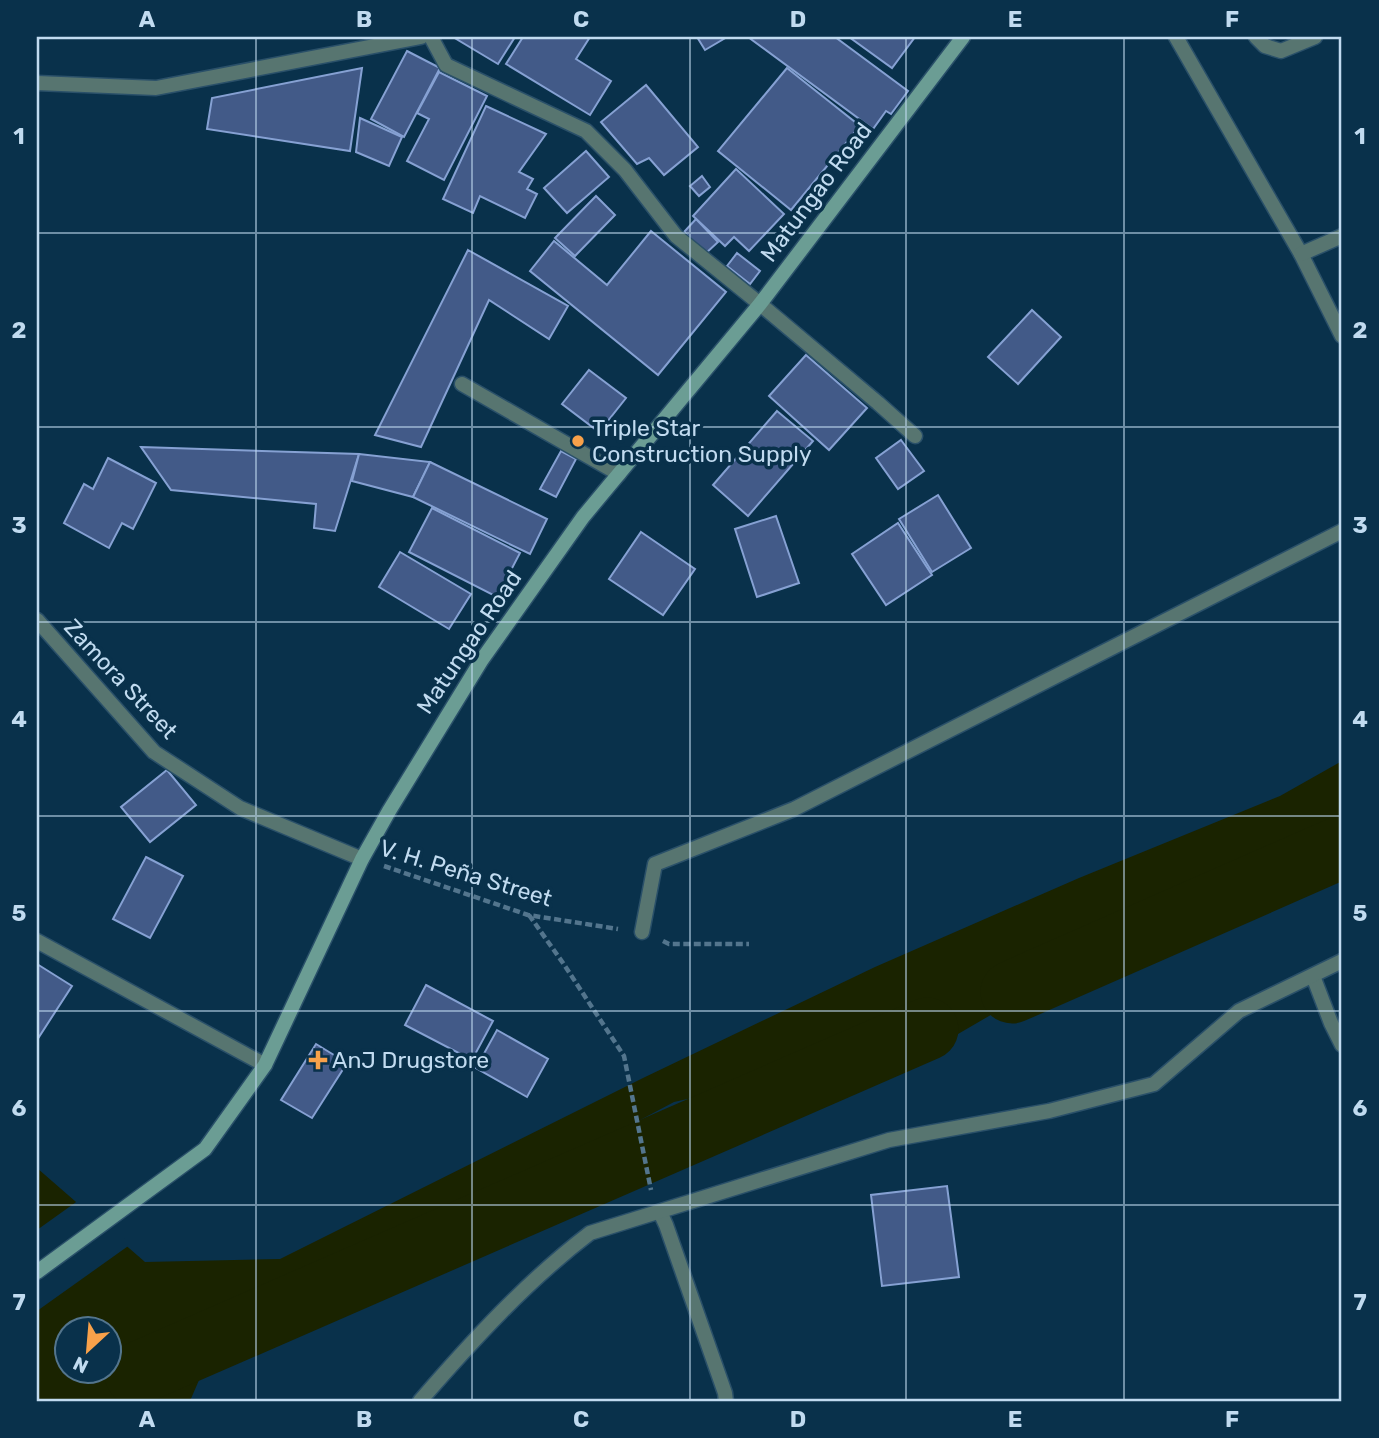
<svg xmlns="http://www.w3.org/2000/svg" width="1379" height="1438" font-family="Rubik,sans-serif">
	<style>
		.water { fill: #1a2300; fill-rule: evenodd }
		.pier { fill: #09314b }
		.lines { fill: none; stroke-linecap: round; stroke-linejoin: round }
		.river { stroke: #1a2300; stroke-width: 63 }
		.building { fill: #425a88; stroke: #86a1d3; stroke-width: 2 }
		.service-casing { stroke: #2a5069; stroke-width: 17 }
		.minor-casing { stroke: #2a5069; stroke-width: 17 }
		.secondary-casing { stroke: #2a5069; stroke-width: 17 }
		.path { stroke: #53758d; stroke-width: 4.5; stroke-dasharray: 7 3.5; stroke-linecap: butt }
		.service { stroke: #577570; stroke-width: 14 }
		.minor { stroke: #577570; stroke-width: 14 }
		.secondary { stroke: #6b9d94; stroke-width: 14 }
		.grid { fill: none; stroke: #c1dbf0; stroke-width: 2; stroke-opacity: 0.55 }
		.poi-dot { fill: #f8a14a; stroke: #09314b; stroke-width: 2.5 }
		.labels { text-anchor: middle; stroke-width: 7; stroke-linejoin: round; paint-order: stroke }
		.street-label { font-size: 23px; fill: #c1dbf0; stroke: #09314b }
		.poi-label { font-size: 23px; fill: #c1dbf0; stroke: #09314b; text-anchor: start }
		.neatline { fill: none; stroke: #c1dbf0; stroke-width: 2.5 }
		.grid-label { font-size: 23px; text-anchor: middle; font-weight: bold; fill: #c1dbf0 }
	</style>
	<rect width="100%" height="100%" fill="#09314b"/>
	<path class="water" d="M 1342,761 L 1342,841 L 1228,877 L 946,1041 L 674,1102 L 392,1252 L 221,1329 L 190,1401 L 37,1401 L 37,1168 L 145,1262 L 280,1259 L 643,1078 L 875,967 L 1079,878 L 1280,796 ZM 66,1330 L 108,1330 L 108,1372 L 66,1372 Z"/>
	<path class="pier" d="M 79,1200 L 131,1244 L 37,1311 L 37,1230 Z"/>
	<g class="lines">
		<g class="river">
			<path d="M 1012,992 L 1342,847"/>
			<path d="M 136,1374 L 927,1029"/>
		</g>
	</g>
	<g class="building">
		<path d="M 453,37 L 515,37 L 498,64 Z"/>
		<path d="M 523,37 L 590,37 L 576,59 L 611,81 L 590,115 L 506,64 Z"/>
		<path d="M 697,37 L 727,37 L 705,50 Z"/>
		<path d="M 748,37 L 835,37 L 908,91 L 891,114 L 886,111 L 873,129 Z"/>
		<path d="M 849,37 L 915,37 L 892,68 Z"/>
		<path d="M 407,51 L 440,68 L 404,137 L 371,119 Z"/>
		<path d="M 362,68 L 350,151 L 207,129 L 212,98 Z"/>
		<path d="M 787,68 L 860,126 L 791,210 L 718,151 Z"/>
		<path d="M 439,72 L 487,96 L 444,180 L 407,161 L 429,119 L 417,113 Z"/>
		<path d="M 646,85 L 698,147 L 664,175 L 649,158 L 637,164 L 601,122 Z"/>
		<path d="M 486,106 L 546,134 L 519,172 L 533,179 L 527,189 L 537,194 L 525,218 L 480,196 L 473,213 L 443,199 Z"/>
		<path d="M 360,118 L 402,137 L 389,166 L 356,152 Z"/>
		<path d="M 586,151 L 609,177 L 567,213 L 544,188 Z"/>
		<path d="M 736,169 L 784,214 L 749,251 L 734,237 L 725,246 L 693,216 Z"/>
		<path d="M 702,176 L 710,187 L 699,196 L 690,186 Z"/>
		<path d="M 596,196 L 615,215 L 575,256 L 555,238 Z"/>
		<path d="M 696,219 L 718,242 L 705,254 L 684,232 Z"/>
		<path d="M 651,231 L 726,292 L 658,375 L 530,271 L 554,241 L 607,285 Z"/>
		<path d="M 468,250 L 568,306 L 549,339 L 489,300 L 421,447 L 375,435 Z"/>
		<path d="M 737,253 L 760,271 L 750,284 L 727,266 Z"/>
		<path d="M 1032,310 L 1061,337 L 1018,384 L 988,357 Z"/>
		<path d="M 806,355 L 867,408 L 829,450 L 769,396 Z"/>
		<path d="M 589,370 L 626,398 L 599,432 L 562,404 Z"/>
		<path d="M 777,411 L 813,441 L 748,516 L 713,485 Z"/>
		<path d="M 901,440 L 924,471 L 898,489 L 876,458 Z"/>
		<path d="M 141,447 L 359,454 L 335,531 L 314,528 L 316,504 L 171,490 Z"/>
		<path d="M 561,451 L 576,459 L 556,497 L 540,489 Z"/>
		<path d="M 359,454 L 430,462 L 413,497 L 352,481 Z"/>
		<path d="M 108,458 L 156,483 L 133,529 L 122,523 L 109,548 L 64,523 L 84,484 L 93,489 Z"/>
		<path d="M 430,462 L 547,519 L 530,554 L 413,497 Z"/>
		<path d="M 938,495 L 971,548 L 932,572 L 899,519 Z"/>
		<path d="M 432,508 L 520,553 L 497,597 L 409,552 Z"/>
		<path d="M 776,516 L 799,583 L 757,597 L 735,529 Z"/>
		<path d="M 898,523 L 932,575 L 886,605 L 852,554 Z"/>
		<path d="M 641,532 L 695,569 L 663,615 L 609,579 Z"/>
		<path d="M 400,552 L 471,594 L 449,629 L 379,587 Z"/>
		<path d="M 167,770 L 196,805 L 150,842 L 121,807 Z"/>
		<path d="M 146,857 L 183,876 L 150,938 L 113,919 Z"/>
		<path d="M 37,964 L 72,986 L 37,1040 Z"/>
		<path d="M 426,985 L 493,1021 L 472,1060 L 405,1025 Z"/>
		<path d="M 497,1030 L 548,1059 L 527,1097 L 476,1068 Z"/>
		<path d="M 316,1044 L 347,1063 L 312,1118 L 281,1100 Z"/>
		<path d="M 947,1186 L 959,1277 L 882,1286 L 871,1195 Z"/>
	</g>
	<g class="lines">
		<g class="service-casing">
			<g id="service">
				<path d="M 462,384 L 619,474"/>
				<path d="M 1313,976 L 1331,1023 L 1342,1045"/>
			</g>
		</g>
		<g class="minor-casing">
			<g id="minor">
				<path d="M 431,37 L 446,65 L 586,131 L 625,170 L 676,236 L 760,304 L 878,403 L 915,436"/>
				<path d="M 1176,37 L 1301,254 L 1342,336"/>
				<path d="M 1256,37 L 1265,46 L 1281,51 L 1315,37"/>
				<path d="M 37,83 L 156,88 L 421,37"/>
				<path d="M 1301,254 L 1342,236"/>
				<path d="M 37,620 L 154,752 L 240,808 L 362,859"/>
				<path d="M 642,932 L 655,864 L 794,809 L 1342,531"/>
				<path d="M 37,941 L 265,1065"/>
				<path d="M 660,1212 L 666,1225 L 725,1393 L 726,1401"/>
				<path d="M 420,1401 C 472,1341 527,1281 590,1233 L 889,1140 L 1049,1111 L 1154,1084 L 1239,1011 L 1342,961"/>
			</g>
		</g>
		<g class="secondary-casing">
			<path id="secondary" d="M 37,1272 L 205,1149 L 265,1065 L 362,859 L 389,811 L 481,661 L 583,517 L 760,304 L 963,37"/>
		</g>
		<g class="path">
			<path d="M 384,866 L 528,915 L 618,929"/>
			<path d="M 529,915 L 563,963 L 624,1056 L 651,1190"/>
			<path d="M 663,941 L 669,944 L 749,944"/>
		</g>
		<use href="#service" class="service"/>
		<use href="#minor" class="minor"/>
		<use href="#secondary" class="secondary"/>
	</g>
	<path class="grid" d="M 256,37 L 256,1401M 472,37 L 472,1401M 690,37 L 690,1401M 906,37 L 906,1401M 1124,37 L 1124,1401M 37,233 L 1342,233M 37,427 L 1342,427M 37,622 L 1342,622M 37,816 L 1342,816M 37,1011 L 1342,1011M 37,1205 L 1342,1205"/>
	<g class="poi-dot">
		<circle cx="578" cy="441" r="7"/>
		<path d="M314.5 1049.5h7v7h7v7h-7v7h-7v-7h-7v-7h7z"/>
	</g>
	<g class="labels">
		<g class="street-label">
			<text transform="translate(816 192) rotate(-53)" y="8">Matungao Road</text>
			<text transform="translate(469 642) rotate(-56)" y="8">Matungao Road</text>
			<text transform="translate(121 679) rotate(47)" y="8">Zamora Street</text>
			<text transform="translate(466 873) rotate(17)" y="8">V. H. Peña Street</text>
		</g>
		<g class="poi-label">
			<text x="592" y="436">Triple Star<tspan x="592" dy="26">Construction Supply</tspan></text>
			<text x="332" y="1068">AnJ Drugstore</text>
		</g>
	</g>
	<rect width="1379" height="1438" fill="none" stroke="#09314b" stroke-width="77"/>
	<g transform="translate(88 1350) rotate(206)"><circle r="33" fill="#09314b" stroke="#53758d" stroke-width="2"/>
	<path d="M0-5L12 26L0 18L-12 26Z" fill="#f8a14a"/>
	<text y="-10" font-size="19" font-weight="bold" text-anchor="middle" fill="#c1dbf0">N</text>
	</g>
	<rect x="38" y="38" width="1302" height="1362" class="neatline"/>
	<g class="grid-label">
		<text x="147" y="27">A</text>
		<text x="364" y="27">B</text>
		<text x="581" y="27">C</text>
		<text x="798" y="27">D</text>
		<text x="1015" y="27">E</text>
		<text x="1232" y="27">F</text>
		<text x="19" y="144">1</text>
		<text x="1360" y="144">1</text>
		<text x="19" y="338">2</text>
		<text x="1360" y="338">2</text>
		<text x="19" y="533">3</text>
		<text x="1360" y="533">3</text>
		<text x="19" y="727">4</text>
		<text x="1360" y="727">4</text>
		<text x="19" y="921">5</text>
		<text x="1360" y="921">5</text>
		<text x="19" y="1116">6</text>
		<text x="1360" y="1116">6</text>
		<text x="19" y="1310">7</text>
		<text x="1360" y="1310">7</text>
		<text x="147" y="1427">A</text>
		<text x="364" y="1427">B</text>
		<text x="581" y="1427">C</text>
		<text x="798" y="1427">D</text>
		<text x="1015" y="1427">E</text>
		<text x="1232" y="1427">F</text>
	</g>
</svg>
